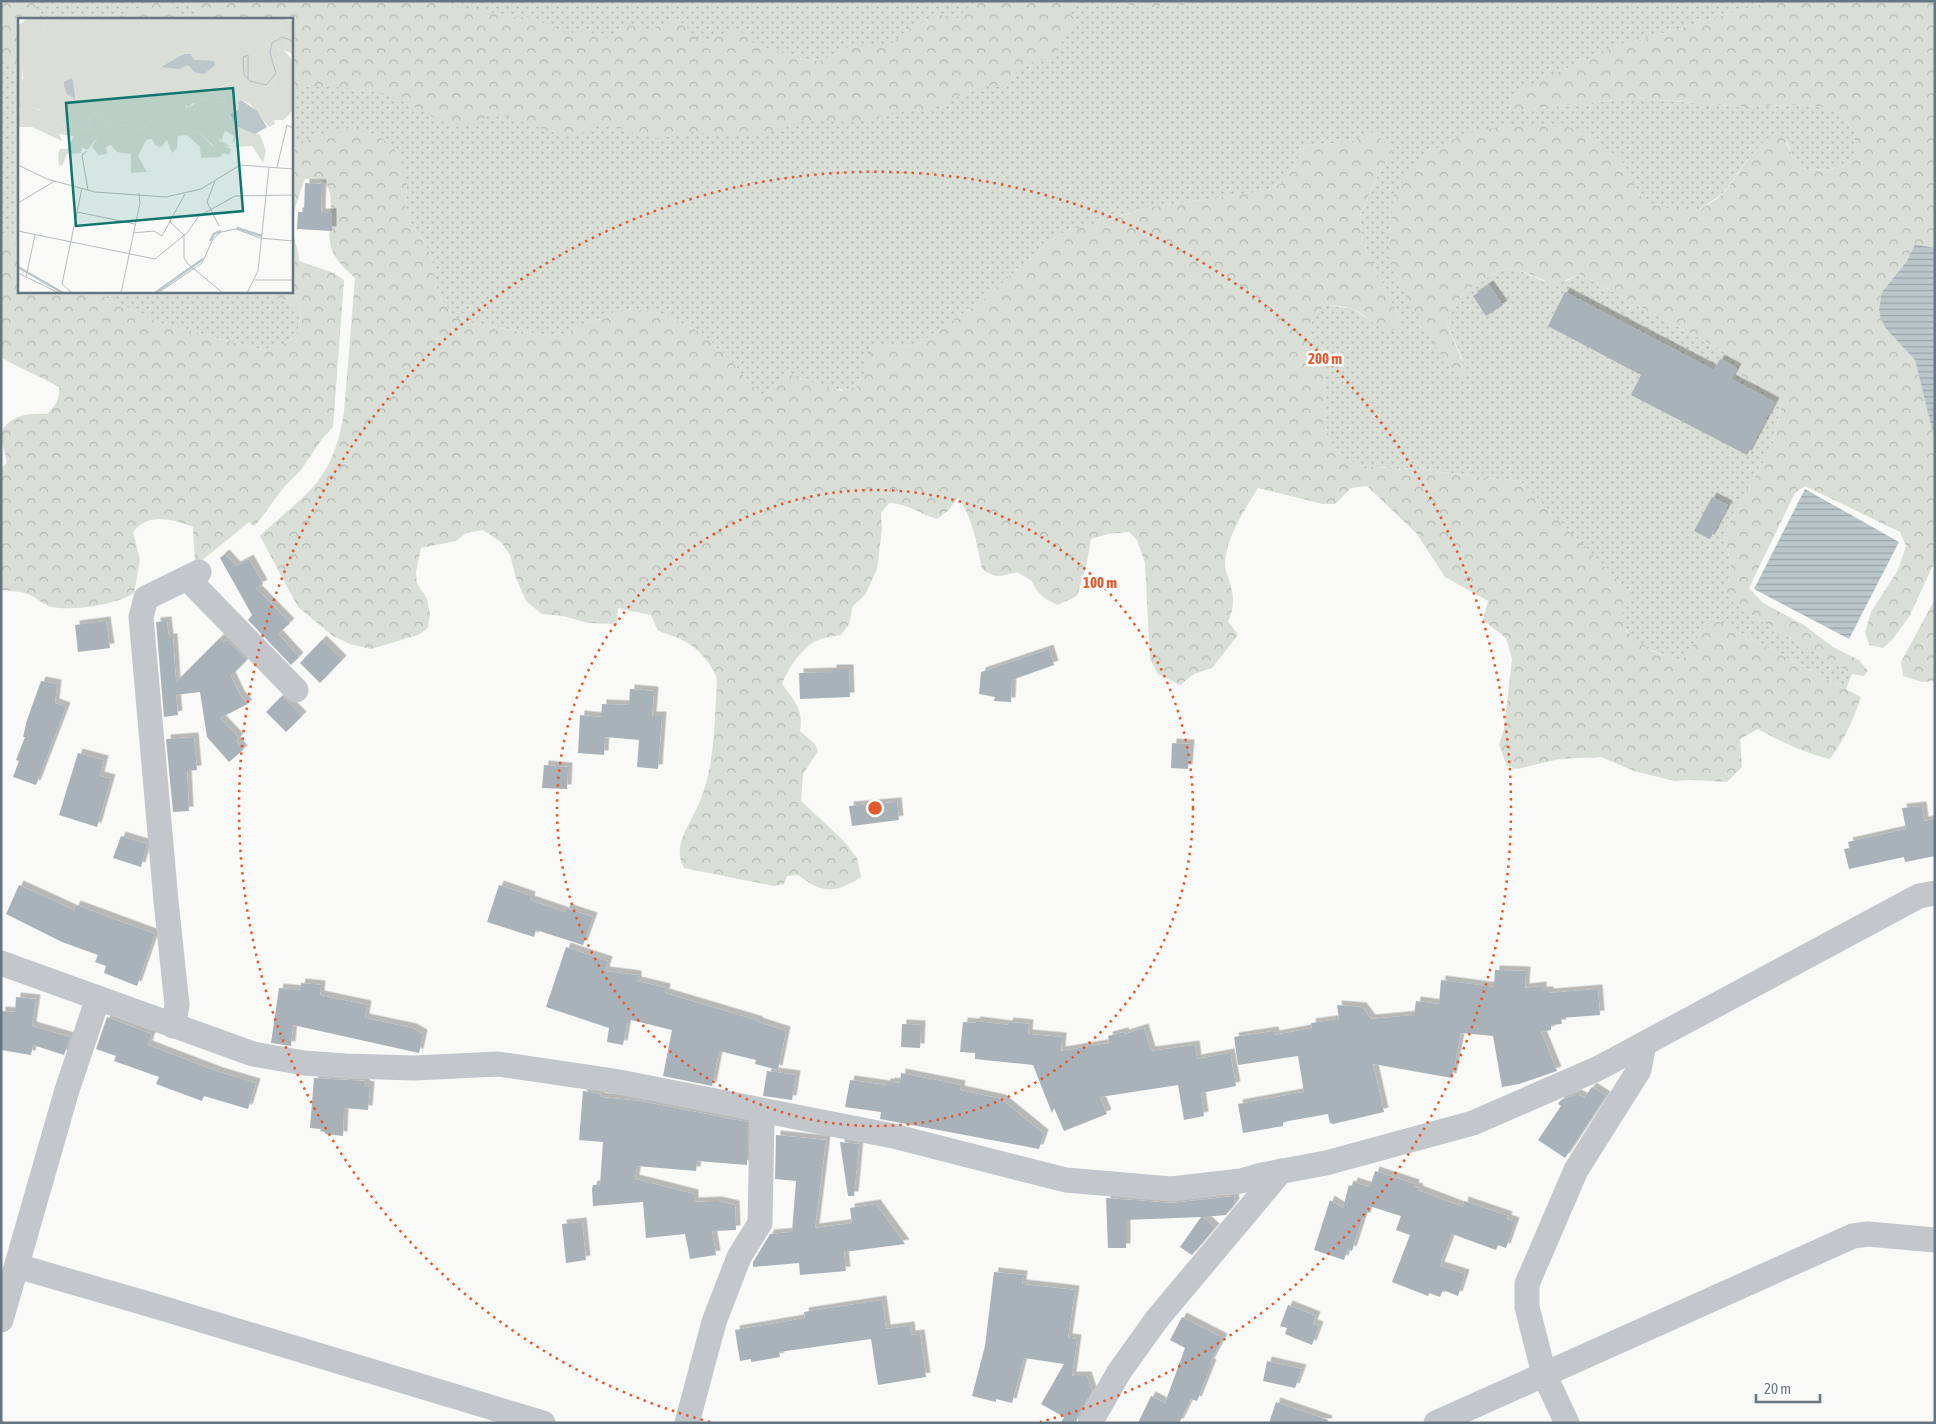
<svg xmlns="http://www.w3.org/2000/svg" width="1936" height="1424" font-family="'Asap Condensed',sans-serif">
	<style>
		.green { fill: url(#green-dots) }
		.forest { fill: url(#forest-crowns) }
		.water { fill: url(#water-rules) }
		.building { fill: #a9b2b8; filter: url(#shadow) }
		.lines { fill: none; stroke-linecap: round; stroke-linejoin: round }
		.minor { stroke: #c3c7cb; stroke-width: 25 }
		.ring { fill: none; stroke: #e3592e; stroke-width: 2.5; stroke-dasharray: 2.5 5 }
		.inset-river { fill: none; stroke: #bac6ca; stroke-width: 2.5 }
		.inset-road { fill: none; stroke: #b5bcc1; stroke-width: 1 }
		.view { fill: #0f766e; fill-opacity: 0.15; stroke: #0f766e; stroke-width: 2.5 }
		.inset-edge { fill: none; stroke: #657582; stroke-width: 2.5 }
		.centre { fill: #e3592e; stroke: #fff; stroke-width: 2.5 }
		.ring-label { font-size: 15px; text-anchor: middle; font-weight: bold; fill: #e3592e; stroke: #fff; stroke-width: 5; stroke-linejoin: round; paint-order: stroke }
	</style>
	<defs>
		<pattern id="green-dots" width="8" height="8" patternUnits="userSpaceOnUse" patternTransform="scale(1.25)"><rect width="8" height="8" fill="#d9ded6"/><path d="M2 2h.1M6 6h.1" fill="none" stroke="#b4b9b3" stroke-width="1.8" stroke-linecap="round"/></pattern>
		<pattern id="forest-crowns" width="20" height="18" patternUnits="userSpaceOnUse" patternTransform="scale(1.25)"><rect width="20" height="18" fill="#d9ded6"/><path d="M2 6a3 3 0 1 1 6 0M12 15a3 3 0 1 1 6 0" fill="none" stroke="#b4b9b3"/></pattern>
		<pattern id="water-rules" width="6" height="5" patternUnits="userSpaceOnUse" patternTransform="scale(1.25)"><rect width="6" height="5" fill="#bac6ca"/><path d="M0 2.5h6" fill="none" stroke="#9ba5a9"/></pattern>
		<filter id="shadow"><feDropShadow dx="4.5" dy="-4.5" stdDeviation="0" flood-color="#0004"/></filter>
	</defs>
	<rect width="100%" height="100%" fill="#f9f9f7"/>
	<g class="green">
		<path d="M 1,1 L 1771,1 L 1610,49 L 1522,110 L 1635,98 L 1745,107 L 1787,105 L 1824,107 L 1842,115 L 1854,132 L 1855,152 L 1847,164 L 1831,169 L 1807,170 L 1792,155 L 1787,142 L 1748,159 L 1723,193 L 1696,212 C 1677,210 1649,210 1638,193 C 1631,182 1626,170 1620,158 L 1389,260 L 1464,363 L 1446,321 L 1462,295 L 1476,284 L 1499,271 L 1514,268 L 1543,281 L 1567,281 L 1579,274 L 1727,353 L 1763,389 L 1782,401 L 1773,445 L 1732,517 L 1724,535 L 1731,565 L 1726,594 L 1733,602 L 1763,622 L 1852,674 L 1846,689 L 1715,620 L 1700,634 L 1685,657 L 1678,661 C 1656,652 1625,642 1621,616 C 1620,605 1621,594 1621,583 L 1520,481 C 1486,479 1452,473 1418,469 C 1397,467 1374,470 1354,463 C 1346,460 1333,447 1330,440 C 1320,419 1330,386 1321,364 C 1312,341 1301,321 1327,305 L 1353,309 L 1377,325 L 1401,321 L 1363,245 L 1360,216 L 1380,171 L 1393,150 L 1374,132 L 1350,142 L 1306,145 L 1284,182 L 1265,191 L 1145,208 L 1054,238 L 984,299 L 914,347 L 881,345 C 876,355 869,375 862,383 C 847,400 807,380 788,374 L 762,397 L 732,362 L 701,332 L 656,312 L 615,311 L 606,318 L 592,321 L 573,328 L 563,338 L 553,337 L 477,324 L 456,318 L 442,301 L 436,286 L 431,255 L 424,242 L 409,221 L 405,202 L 407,185 L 297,147 L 291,150 L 291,19 L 19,19 L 19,246 L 1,232 Z"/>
		<path d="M 92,291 L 264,291 L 285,301 L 301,311 L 298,332 L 295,337 L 282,345 L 263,350 L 160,323 Z"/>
	</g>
	<g class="forest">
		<path d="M 1,1 L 32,1 L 44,19 L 19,19 L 19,70 L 13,68 L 1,57 Z"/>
		<path d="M 153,1 L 167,3 L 184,19 L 118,19 C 125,7 143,10 153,1 Z"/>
		<path d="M 184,1 L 443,1 L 448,6 L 490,12 L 509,17 L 526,17 L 539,20 L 553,30 L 568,33 L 589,31 L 604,40 L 626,25 L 654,30 L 673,19 L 685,24 L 695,37 L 704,43 L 733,31 L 745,33 L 754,44 L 807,60 L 820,61 L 855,44 L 879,46 L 892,43 L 913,26 L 940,15 L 957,19 L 966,9 L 979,1 L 1082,1 L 1069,11 L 1077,24 L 1075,29 L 1064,34 L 1056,54 L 1051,58 L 1029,63 L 1004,86 L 992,85 L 981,87 L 928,110 L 891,113 L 868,120 L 850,122 L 805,121 L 783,126 L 766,133 L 719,135 L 690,132 L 659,139 L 636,134 L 620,128 L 595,125 C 591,127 586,132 582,133 C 555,142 521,114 493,115 C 489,115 485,118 482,120 C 471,125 461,127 449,123 C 431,118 415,106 397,99 C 372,89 318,83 291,89 L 291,19 L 201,19 Z"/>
		<path d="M 1108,1 L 1197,1 L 1183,5 L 1172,4 L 1147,8 Z"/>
		<path d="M 1771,1 L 1935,1 L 1935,248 L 1915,244 L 1907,261 L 1882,292 L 1887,330 L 1915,360 L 1935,442 L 1935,561 L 1909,617 L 1892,640 L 1883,648 L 1869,645 L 1865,632 L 1871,612 L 1898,570 L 1906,546 L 1900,532 L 1805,486 L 1795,493 L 1749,588 L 1763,603 L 1804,625 L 1833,647 L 1859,660 L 1868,671 L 1864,676 L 1852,674 L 1763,622 L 1733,602 L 1726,594 L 1731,565 L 1724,535 L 1732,517 L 1773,445 L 1782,402 L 1742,377 L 1740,366 L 1727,353 L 1579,274 L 1556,285 L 1514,268 L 1499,271 L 1476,284 L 1462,295 L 1446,321 L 1467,374 L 1464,377 L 1458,377 L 1440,353 L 1407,298 L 1389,260 L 1393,197 L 1409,172 L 1425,156 L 1445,143 L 1469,133 L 1504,126 L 1567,127 L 1584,132 L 1620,158 L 1639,195 L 1651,204 L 1666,208 L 1696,212 C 1705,206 1718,200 1725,191 C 1742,170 1755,144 1780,130 L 1792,155 L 1807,170 L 1831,169 L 1847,164 L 1855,152 L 1854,132 L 1842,115 L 1824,107 L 1787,105 L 1745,107 L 1635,98 L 1522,110 L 1511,109 L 1511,98 L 1518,90 L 1610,49 Z"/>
		<path d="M 355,130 L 375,134 L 393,147 L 400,159 L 407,185 L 405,202 L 409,221 L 424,242 L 431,255 L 436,286 L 442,301 L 456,318 L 477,324 L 553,337 L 563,338 L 573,328 L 592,321 L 606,318 L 615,311 L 643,310 L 656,312 L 701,332 L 732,362 L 762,397 L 788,374 L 841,391 L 856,387 L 863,383 L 868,351 L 881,345 L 914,347 L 984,299 L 1054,238 L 1066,231 L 1113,219 L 1145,208 L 1265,191 L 1284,182 L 1306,145 L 1350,142 L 1374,132 L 1393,150 L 1380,171 L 1360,215 L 1363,245 L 1401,321 L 1398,329 C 1381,334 1369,317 1355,310 C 1347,306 1336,306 1327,305 C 1301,321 1312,341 1321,364 C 1330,386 1320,419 1330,439 C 1333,447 1346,460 1354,463 C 1374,470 1397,467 1418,469 C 1452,473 1486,479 1520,481 L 1621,583 L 1630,598 L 1621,616 L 1627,632 L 1652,651 L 1678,661 L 1685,657 L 1700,634 L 1715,620 L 1861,697 C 1853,720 1845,739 1830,759 C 1804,753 1782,742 1758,729 L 1740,739 L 1742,767 L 1727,782 L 1692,780 L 1675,781 L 1634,771 L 1601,757 L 1559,759 L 1517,769 L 1507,766 L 1499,745 L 1504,729 L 1512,659 L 1506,638 L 1483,620 L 1488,601 L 1445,577 L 1417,534 L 1367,486 L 1351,488 L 1335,504 L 1323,504 L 1258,488 C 1244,511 1225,538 1225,566 C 1225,571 1228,576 1229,580 C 1234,594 1235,608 1228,621 L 1238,635 L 1212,668 L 1194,674 L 1180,685 L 1158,674 L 1150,659 L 1145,563 L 1137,540 L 1129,532 L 1108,534 L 1091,539 L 1086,567 L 1077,596 L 1058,605 C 1047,601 1036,593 1032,581 L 1017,572 C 1001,576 996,579 982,569 C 977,544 973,519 958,497 L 948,511 L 937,519 C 918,513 909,504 889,503 L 881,513 L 882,528 L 877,569 L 865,595 L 853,606 L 849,624 L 841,635 C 834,636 827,637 821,639 C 804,644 788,668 782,684 C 794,700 804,710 800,731 L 815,744 L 818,751 L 803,774 L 801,801 L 843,840 L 857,858 L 861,877 C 834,894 824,894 798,875 L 787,876 L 784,884 L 774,886 L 684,868 C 672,846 688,828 697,808 C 713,774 714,736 716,699 C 716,693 718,682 716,676 C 711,664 698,648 686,642 C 678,637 667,634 658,631 L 651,615 L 618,608 L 617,624 L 588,623 L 563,616 L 542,614 L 526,601 L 516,578 L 510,555 L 501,542 L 483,530 L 466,533 L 456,541 L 421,548 L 416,572 L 417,583 L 427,599 L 430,614 L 428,628 L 418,635 L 371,649 L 350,644 L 333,636 L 298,607 L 260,536 C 277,519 299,503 314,486 C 332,465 340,439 344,412 L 355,278 C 345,269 335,260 331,247 C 324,225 346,172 305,179 C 302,186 291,218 292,225 C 292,237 299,248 299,261 L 334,273 L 344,280 L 333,427 L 322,439 L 301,470 L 284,487 L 258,522 L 254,526 L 249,522 L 200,562 L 195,562 L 193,527 C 173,519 148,512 133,532 L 140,560 L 134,593 C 116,605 73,611 52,607 C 43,605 36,597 28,594 C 20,591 9,591 1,590 L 1,468 L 7,463 C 5,450 1,445 1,431 C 13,414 29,413 47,414 C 56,405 60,399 59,387 C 40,376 20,369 1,357 L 1,232 L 19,246 L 19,291 L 92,291 L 160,323 L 263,350 L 282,345 L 295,337 L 298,332 L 301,311 L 285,301 L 264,291 L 291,291 L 291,150 L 311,138 L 331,132 Z"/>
		<path d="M 1935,599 L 1935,681 L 1922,682 L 1903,676 L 1901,662 Z"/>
	</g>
	<g class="water">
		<path d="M 1915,244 L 1935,248 L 1935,442 L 1915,360 L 1887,330 L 1881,319 L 1879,310 L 1882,292 L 1907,261 Z"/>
		<path d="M 1805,489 L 1899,542 L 1849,639 L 1754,589 Z"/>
	</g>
	<g class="building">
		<path d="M 305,183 L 322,184 L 321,213 L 332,213 L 332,231 L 297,229 L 298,212 L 304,212 Z"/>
		<path d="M 1489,285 L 1503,305 L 1486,316 L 1473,296 Z"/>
		<path d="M 1565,292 L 1714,370 L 1720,359 L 1737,368 L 1731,379 L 1775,402 L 1747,455 L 1631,395 L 1641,375 L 1548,326 Z"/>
		<path d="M 1712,497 L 1728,505 L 1710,539 L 1694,531 Z"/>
		<path d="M 225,554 L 236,566 L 249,559 L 263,584 L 256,588 L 290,623 L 278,634 L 299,657 L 291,665 L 248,620 L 252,615 L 220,558 Z"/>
		<path d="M 106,621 L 110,648 L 78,652 L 75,625 Z"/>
		<path d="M 167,621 L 169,638 L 173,638 L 176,682 L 220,638 L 224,642 L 227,640 L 247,660 L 231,676 L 240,695 L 248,704 L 220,718 L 239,738 L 236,741 L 243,750 L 229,762 L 207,737 L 200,692 L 176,695 L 178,715 L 164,717 L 156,622 Z"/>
		<path d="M 322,640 L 342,660 L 320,683 L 300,663 Z"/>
		<path d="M 1049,649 L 1054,665 L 1012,680 L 1011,702 L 994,701 L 995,697 L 979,694 L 981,672 Z"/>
		<path d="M 832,669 L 849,669 L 850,697 L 800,699 L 799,673 L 832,672 Z"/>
		<path d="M 41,681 L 57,684 L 55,703 L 66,707 L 36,785 L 13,777 L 19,761 L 16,760 L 25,737 L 23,737 L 27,720 Z"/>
		<path d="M 630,689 L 654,691 L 652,716 L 662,716 L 658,769 L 637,767 L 639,740 L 605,737 L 604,755 L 578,753 L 580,715 L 601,717 L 602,704 L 629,705 Z"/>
		<path d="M 282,696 L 302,716 L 286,732 L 266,712 Z"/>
		<path d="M 194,737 L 197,770 L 187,771 L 189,811 L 173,812 L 166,739 Z"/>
		<path d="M 1172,743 L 1190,744 L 1188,769 L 1171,768 Z"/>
		<path d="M 78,753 L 104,760 L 100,776 L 111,779 L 97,827 L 59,815 Z"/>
		<path d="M 544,765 L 568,767 L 567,789 L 542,788 Z"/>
		<path d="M 897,802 L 899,820 L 852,826 L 849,806 Z"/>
		<path d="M 1922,806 L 1924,821 L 1935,819 L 1935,856 L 1905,862 L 1904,857 L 1849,869 L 1844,849 L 1850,848 L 1848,842 L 1906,829 L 1902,808 Z"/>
		<path d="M 121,836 L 147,844 L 141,867 L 113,858 Z"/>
		<path d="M 19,885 L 74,910 L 76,905 L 155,934 L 137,986 L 104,973 L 106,966 L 95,962 L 98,955 L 62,942 L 6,914 Z"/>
		<path d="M 499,885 L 531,896 L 530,900 L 565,912 L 566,908 L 593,917 L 583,945 L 536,930 L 534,937 L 487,922 Z"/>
		<path d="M 566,947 L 608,961 L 605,971 L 637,975 L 637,981 L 666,988 L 665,993 L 759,1021 L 758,1022 L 786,1031 L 778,1070 L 755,1064 L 756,1060 L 719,1051 L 712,1086 L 663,1076 L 672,1030 L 631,1020 L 630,1023 L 627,1023 L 623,1045 L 607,1042 L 609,1028 L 546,1007 Z"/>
		<path d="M 1495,970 L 1526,971 L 1525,988 L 1542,986 L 1542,991 L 1549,991 L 1549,993 L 1598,989 L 1600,1015 L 1561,1018 L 1562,1024 L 1551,1025 L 1551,1030 L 1541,1032 L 1557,1071 L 1519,1084 L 1502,1087 L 1493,1036 L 1461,1033 L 1452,1078 L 1373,1064 L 1384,1112 L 1333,1124 L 1330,1123 L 1328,1114 L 1283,1122 L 1283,1126 L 1243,1133 L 1238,1104 L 1304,1092 L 1298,1056 L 1238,1065 L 1234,1037 L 1274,1031 L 1275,1035 L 1312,1028 L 1311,1023 L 1339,1019 L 1337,1005 L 1362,1007 L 1371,1019 L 1414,1015 L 1416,1001 L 1439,1004 L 1441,980 L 1494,987 Z"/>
		<path d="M 301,983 L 321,985 L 320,995 L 367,1005 L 365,1018 L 412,1028 L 423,1034 L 419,1053 L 293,1025 L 291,1046 L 271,1043 L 279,988 L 300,990 Z"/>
		<path d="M 16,997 L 36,999 L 32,1026 L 70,1037 L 64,1055 L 33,1045 L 31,1055 L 1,1050 L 1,1011 L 15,1012 Z"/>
		<path d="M 107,1017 L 152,1034 L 148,1045 L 219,1072 L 256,1083 L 248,1109 L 204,1096 L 202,1101 L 156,1084 L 159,1077 L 114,1061 L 116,1056 L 96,1049 Z"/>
		<path d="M 976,1021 L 1008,1025 L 1009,1022 L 1029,1024 L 1028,1034 L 1062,1037 L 1061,1051 L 1109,1043 L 1108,1036 L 1124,1032 L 1125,1034 L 1144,1028 L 1151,1051 L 1195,1045 L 1197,1059 L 1230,1053 L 1236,1086 L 1201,1093 L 1204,1116 L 1184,1120 L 1178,1085 L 1100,1097 L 1107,1114 L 1064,1131 L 1054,1108 L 1052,1113 L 1033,1065 L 975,1059 L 975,1053 L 960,1052 L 963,1022 L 975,1023 Z"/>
		<path d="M 902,1024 L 921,1025 L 920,1048 L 901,1047 Z"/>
		<path d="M 767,1071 L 796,1075 L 792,1100 L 763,1096 Z"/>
		<path d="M 901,1073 L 961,1085 L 960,1090 L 1001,1099 L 1044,1134 L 1039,1149 L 880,1119 L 881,1112 L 845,1107 L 850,1080 L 886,1085 L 886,1083 L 890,1083 L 890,1082 L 900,1083 Z"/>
		<path d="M 314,1078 L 366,1081 L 365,1085 L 370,1086 L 368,1110 L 344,1108 L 343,1136 L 325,1134 L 325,1132 L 320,1131 L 321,1129 L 310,1128 Z"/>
		<path d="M 1592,1087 L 1606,1096 L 1565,1158 L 1538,1140 L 1561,1106 L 1558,1104 L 1561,1100 L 1577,1094 L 1584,1098 Z"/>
		<path d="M 583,1091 L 601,1094 L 600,1097 L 640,1101 L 747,1122 L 747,1176 L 747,1165 L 697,1161 L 696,1171 L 637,1166 L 635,1179 L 694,1194 L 694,1202 L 717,1201 L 735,1205 L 736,1230 L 712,1231 L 716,1255 L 690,1259 L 685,1234 L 646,1238 L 643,1202 L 593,1206 L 592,1189 L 593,1185 L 600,1185 L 603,1142 L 579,1140 Z"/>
		<path d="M 776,1135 L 826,1140 L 815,1228 L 852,1223 L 850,1208 L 876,1204 L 905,1244 L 844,1252 L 846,1271 L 800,1275 L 799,1263 L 753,1267 L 753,1262 L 770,1234 L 792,1232 L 796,1181 L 775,1179 Z"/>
		<path d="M 840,1142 L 859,1144 L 854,1196 L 848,1196 Z"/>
		<path d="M 1375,1171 L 1415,1184 L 1414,1187 L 1419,1188 L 1418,1190 L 1463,1207 L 1464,1201 L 1508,1216 L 1507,1219 L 1515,1222 L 1506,1248 L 1498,1245 L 1496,1250 L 1452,1234 L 1440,1266 L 1465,1274 L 1458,1296 L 1443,1290 L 1440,1297 L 1429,1293 L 1428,1296 L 1392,1282 L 1410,1235 L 1396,1230 L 1401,1216 L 1369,1206 L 1366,1217 L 1363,1217 L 1352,1251 L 1348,1249 L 1344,1260 L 1314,1250 L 1330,1200 L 1343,1208 L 1349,1185 L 1352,1186 L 1353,1182 L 1370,1187 Z"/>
		<path d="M 1234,1196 L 1235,1203 L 1226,1215 L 1203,1217 L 1215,1228 L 1192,1255 L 1180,1247 L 1201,1217 L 1126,1220 L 1126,1248 L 1108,1248 L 1106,1198 L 1172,1203 Z"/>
		<path d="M 582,1222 L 586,1260 L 566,1263 L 562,1224 Z"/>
		<path d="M 994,1272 L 1023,1275 L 1022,1284 L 1075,1290 L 1068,1338 L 1077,1339 L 1072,1376 L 1087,1376 L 1092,1391 L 1078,1416 L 1076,1423 L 1061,1423 L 1064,1417 L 1041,1404 L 1064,1364 L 1024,1358 L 1012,1403 L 996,1399 L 996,1402 L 972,1396 L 985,1346 Z"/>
		<path d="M 882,1300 L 886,1329 L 910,1326 L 911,1335 L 920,1334 L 926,1377 L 878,1385 L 871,1339 L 779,1352 L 780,1357 L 751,1362 L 751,1359 L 740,1361 L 735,1330 L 805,1318 L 804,1312 Z"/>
		<path d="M 1288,1305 L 1316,1316 L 1313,1324 L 1319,1326 L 1312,1345 L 1285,1334 L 1287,1328 L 1280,1326 Z"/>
		<path d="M 1182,1317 L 1223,1338 L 1210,1363 L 1212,1364 L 1197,1401 L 1191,1399 L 1179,1423 L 1138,1423 L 1151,1396 L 1165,1403 L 1185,1348 L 1170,1340 Z"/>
		<path d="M 1267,1361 L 1302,1369 L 1295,1388 L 1263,1381 Z"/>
		<path d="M 1276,1402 L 1328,1420 L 1327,1423 L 1269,1423 Z"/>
	</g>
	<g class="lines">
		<g class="minor">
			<path d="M 187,578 L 296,690"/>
			<path d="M 1,963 L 253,1054 L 304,1063 L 345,1066 L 415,1068 L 498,1064 L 614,1081 L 893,1136 L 1066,1180 L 1171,1189 L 1241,1181 L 1262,1175 L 1326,1163 L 1473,1123 L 1599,1068 L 1919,896 L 1935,893"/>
			<path d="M 173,1026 L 177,1005 L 166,901 L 141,617 L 146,598 L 199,572"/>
			<path d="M 17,1266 L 155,1306 L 543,1423"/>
			<path d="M 1,1320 L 67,1090 L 98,998"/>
			<path d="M 687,1423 L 714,1322 L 739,1257 L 760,1223 L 762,1123 L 759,1111"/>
			<path d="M 1090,1423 L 1119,1372 L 1157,1319 L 1281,1171"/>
			<path d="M 1436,1423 L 1853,1236 L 1868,1234 L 1935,1240"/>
			<path d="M 1567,1423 L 1544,1374 L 1527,1307 L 1527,1284 L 1576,1170 L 1639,1070 L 1644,1044"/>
		</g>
	</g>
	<g class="ring">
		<circle cx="875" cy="808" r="318"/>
		<path d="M710 1422A636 636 0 1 1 1040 1422"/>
	</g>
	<g transform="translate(18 18)">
		<rect width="275" height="275" fill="#f9f9f7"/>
		<path d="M 32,0 L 261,0 L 266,14 L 275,19 L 275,29 L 269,24 L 260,30 L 260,56 L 255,66 L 246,69 L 212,65 L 179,82 L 206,80 L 208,85 L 202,83 L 195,90 L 175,85 L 170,89 L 175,102 L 179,97 L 186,97 L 204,106 L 201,123 L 212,129 L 200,126 L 197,129 L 182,115 L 166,113 L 163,103 L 167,101 L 169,87 L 141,97 L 124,112 L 116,113 L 107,107 L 89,109 L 81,94 L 71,98 L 70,105 L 76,110 L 73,113 L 42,105 L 21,91 L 0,90 L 0,63 L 5,61 L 4,48 L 10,41 L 16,20 L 25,15 L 27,4 Z" fill="#d9ded6"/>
		<path d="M 9,0 L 32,0 L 27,4 L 25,15 L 17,20 L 10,43 L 4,48 L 4,62 L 11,61 L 43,12 L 34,77 L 48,82 L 53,91 L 16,67 L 0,69 L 0,8 ZM 177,0 L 197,0 L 204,4 L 206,1 L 219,1 L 249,11 L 253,21 L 249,29 L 241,26 L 240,34 L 240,17 L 202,11 ZM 261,0 L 275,3 L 275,19 L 266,14 ZM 101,7 L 115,17 L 65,12 L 67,9 ZM 123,8 L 127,13 L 153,16 L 164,28 L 134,23 L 117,15 L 115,11 ZM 54,20 L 86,34 L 124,40 L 139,39 L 151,44 L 140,56 L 102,67 L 73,67 L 64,71 L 58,79 L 54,68 ZM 267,23 L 275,29 L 275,42 L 273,35 L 266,32 L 275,43 L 275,91 L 271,97 L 265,102 L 256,102 L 257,106 L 251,109 L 232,86 L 223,82 L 220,84 L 221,91 L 212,96 L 218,108 L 242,117 L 248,133 L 245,145 L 234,128 L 217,129 L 221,116 L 214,126 L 216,118 L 207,113 L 203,123 L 214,129 L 204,125 L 200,118 L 204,106 L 180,97 L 175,102 L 176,106 L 169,91 L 178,85 L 195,90 L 202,83 L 208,85 L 206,80 L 179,82 L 215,64 L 226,63 L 246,69 L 255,66 L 260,56 L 258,45 L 262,24 ZM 160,69 L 151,76 L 141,77 L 128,87 L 97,92 L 70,92 L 67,89 L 68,97 L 60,97 L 58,85 L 62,84 L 67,88 L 63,83 L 68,81 L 119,84 ZM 167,86 L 171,102 L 163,103 L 166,113 L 182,115 L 195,129 L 200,125 L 213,131 L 211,137 L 205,135 L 202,139 L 183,140 L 182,129 L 169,117 L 160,118 L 159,130 L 154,135 L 149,122 L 143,129 L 137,127 L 134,121 L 128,122 L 120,138 L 129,154 L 113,155 L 113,136 L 99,134 L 93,127 L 88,129 L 89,136 L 81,137 L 74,129 L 80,119 L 69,132 L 64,129 L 63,135 L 49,136 L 44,148 L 41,147 L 40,136 L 42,131 L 49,131 L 56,118 L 41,116 L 44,123 L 14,109 L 0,109 L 2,88 L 23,92 L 42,105 L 73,113 L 76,110 L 70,105 L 71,98 L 81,94 L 89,109 L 107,107 L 116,113 L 124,112 L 141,97 Z" fill="#d9ded6"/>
		<path d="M 166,36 L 172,36 L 176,42 L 196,43 L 197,47 L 186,56 L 178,55 L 170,47 L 161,51 L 143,49 ZM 53,60 L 55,62 L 57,81 L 49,76 L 46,68 L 46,64 ZM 223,82 L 239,93 L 249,109 L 237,116 L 218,108 L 212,96 L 221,91 L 220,84 Z" fill="#bac6ca"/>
		<path class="inset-river" d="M 219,210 L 244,218M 192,223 L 196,216 L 203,213M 0,249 L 45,275M 137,275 L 185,241"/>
		<path class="inset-road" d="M 230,37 L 225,39 L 226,57 L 232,63 L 248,67 L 258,55 L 252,35 L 254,25 L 264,19 L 275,23M 230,37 L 230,62M 69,133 L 64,137 L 70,172M 0,147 L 29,161 L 77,174 L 148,179 L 183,171 L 222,147 L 275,151M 259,149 L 269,107 L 275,110M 197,163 L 189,184 L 201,208M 0,185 L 37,163M 59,194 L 117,206M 151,203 L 166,217 L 166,240 L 170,246 L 205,275M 0,213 L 137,241 L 169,215 L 181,198 L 217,178 L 275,177M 115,215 L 136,213 L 144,218 L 167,176M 0,255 L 41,275M 8,259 L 17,217M 237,262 L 275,262M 54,275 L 44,266 L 64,170M 103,275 L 122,185 L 121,175M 140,275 L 184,245 L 195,221 L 203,214 L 218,211 L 242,220 L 275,223M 229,275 L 240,253 L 251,149"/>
		<path class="view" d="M 215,70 L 225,193 L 58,208 L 48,85 Z"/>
		<rect width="275" height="275" class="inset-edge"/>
	</g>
	<circle cx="875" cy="808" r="8" class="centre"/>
	<g class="ring-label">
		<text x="1325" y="364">200 m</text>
		<text x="1100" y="588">100 m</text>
	</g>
	<rect width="1936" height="1424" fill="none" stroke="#657582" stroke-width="5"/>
	<path d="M1756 1394v8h64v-8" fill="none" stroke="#657582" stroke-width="2.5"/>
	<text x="1764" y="1394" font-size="15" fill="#657582" stroke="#ffffff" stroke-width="4" paint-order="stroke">20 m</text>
</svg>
